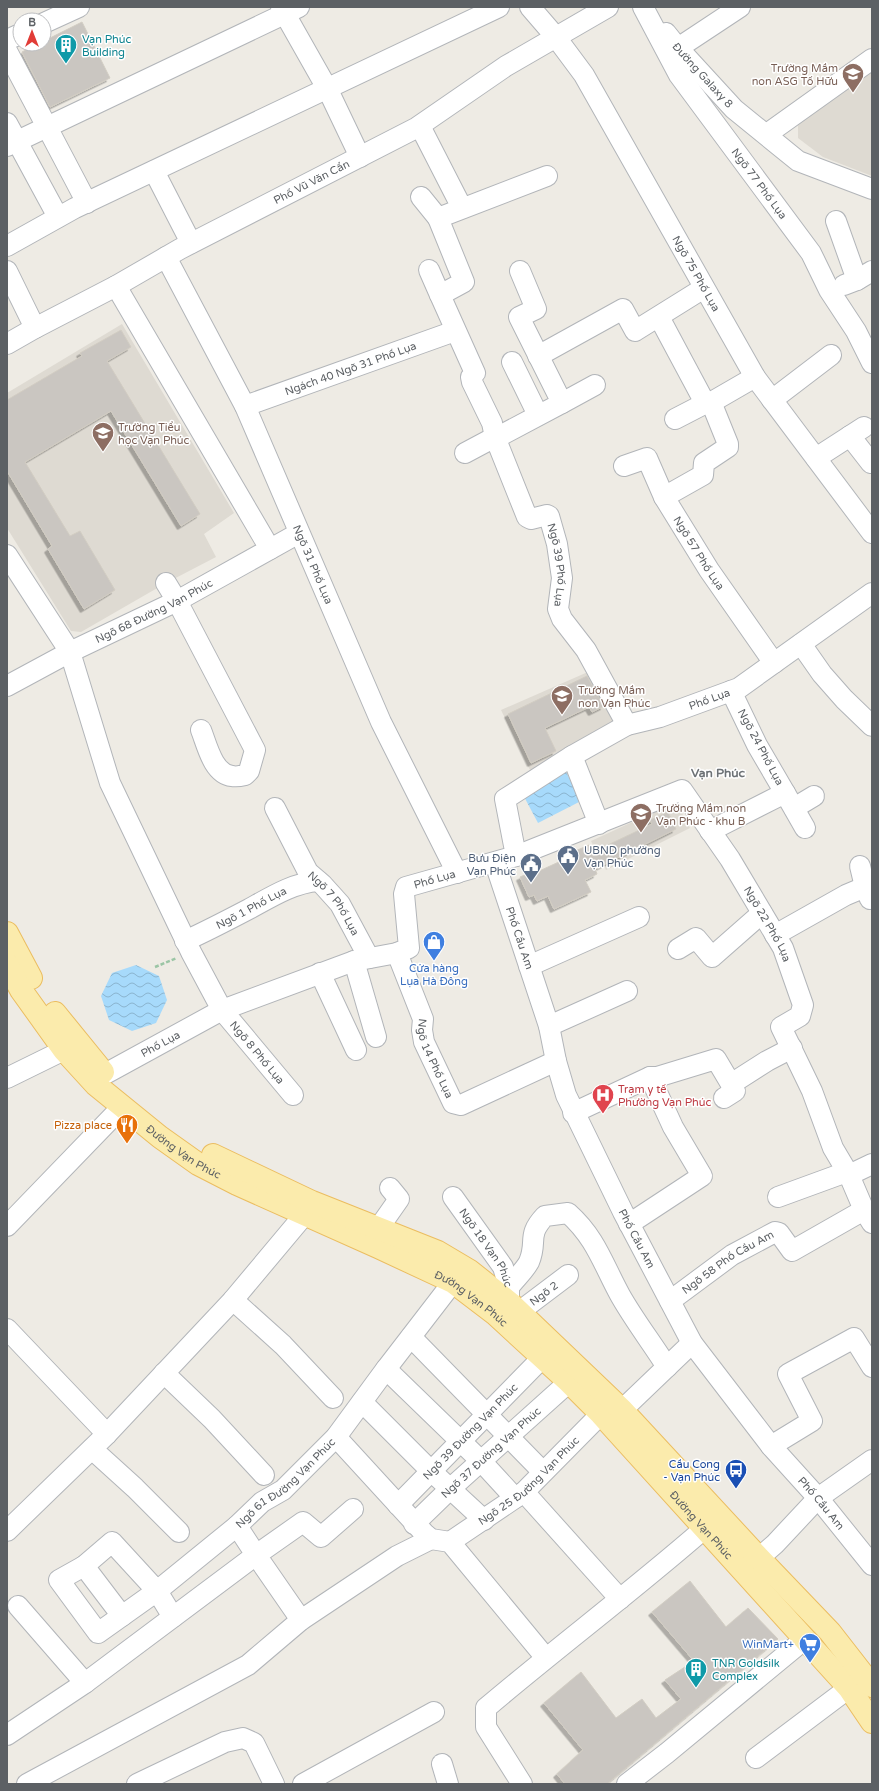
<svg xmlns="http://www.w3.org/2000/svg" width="879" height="1791" font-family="'Varela Round',sans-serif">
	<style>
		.education { fill: #dedad2 }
		.water { fill: url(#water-waves) }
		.building { fill: #cac6c1; stroke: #d2cdc3; filter: url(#shadow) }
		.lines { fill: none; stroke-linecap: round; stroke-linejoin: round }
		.minor-casing { stroke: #b2b5b9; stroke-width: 22 }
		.major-casing { stroke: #ebbd60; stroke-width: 24 }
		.path { stroke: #9bc5a5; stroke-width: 2.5; stroke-dasharray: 4 2; stroke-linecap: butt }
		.minor { stroke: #fff; stroke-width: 20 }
		.major { stroke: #fbebac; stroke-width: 22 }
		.labels { text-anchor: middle; stroke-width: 3; stroke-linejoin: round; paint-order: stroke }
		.culture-label { font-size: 11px; fill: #0d838f; stroke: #fff; text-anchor: start }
		.education-label { font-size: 11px; fill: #785e54; stroke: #fff; text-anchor: start }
		.street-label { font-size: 11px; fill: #5c6064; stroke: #fff }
		.service-label { font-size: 11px; fill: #4e5e75; stroke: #fff; text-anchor: start }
		.shop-label { font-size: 11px; fill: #366cbe; stroke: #fff }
		.health-label { font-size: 11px; fill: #be3a42; stroke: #fff; text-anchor: start }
		.food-label { font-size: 11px; fill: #c56008; stroke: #fff; text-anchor: end }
		.transit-label { font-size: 11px; fill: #164399; stroke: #fff; text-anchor: end }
		.neighbourhood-label { font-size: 12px; font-weight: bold; fill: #6d7276; stroke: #fff }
	</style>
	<defs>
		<pattern id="water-waves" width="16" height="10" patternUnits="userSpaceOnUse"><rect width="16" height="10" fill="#a7dafb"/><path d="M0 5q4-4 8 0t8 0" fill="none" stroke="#8bb4cf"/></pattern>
		<filter id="shadow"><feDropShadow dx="-3.5" dy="3.5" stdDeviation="0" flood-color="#0004"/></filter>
	</defs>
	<rect width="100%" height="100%" fill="#eeebe4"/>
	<g class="education">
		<path d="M 872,67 L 872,176 L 823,157 L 798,138 L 798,122 Z"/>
		<path d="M 122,324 L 234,513 L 204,534 L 216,557 L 166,583 L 81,632 L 71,631 L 7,528 L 7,393 Z"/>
		<path d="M 597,668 L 622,721 L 530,770 L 501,710 Z"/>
		<path d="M 676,802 L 690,828 L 606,870 L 591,841 Z"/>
	</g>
	<g class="water">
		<path d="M 564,768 L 581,801 L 538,823 L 521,791 Z"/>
		<path d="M 136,965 L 159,976 L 167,1000 L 156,1023 L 132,1031 L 109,1020 L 101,996 L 112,973 Z"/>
	</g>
	<g class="building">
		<path d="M 82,22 L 110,78 L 50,107 L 22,52 L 37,44 L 44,44 L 44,41 Z"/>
		<path d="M 121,330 L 131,347 L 107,361 L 200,514 L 181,526 L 111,411 L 25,462 L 70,536 L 80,531 L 115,590 L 84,609 L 48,549 L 52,546 L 7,471 L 7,400 L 82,356 L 80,353 Z"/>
		<path d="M 587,676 L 604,706 L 592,712 L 589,707 L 545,728 L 556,751 L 531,763 L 508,714 Z"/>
		<path d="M 668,812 L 676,829 L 595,869 L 597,874 L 585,880 L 591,892 L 554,909 L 548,896 L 537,901 L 534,895 L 529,897 L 520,877 L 536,870 L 537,872 L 574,855 L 573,852 L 589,845 L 593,852 L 652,824 L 650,820 Z"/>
		<path d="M 690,1581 L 726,1627 L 748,1608 L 778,1639 L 607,1784 L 565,1784 L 557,1774 L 583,1750 L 544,1703 L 581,1672 L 616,1718 L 642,1699 L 656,1718 L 681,1699 L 665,1680 L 694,1661 L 652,1612 Z"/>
	</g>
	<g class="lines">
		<g class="minor-casing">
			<g id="minor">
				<path d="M 281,7 L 328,90 L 360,157"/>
				<path id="s1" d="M 530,7 L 555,36 L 584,75 L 755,377 L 872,533"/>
				<path id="s2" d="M 643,7 L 679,75 L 811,253 L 829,290 L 856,331 L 872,363"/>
				<path d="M 44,23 L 79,7"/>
				<path id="s3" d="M 666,33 L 678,48 L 734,109 L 798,161 L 872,189"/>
				<path d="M 7,40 L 20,34"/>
				<path d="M 678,48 L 740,7"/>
				<path d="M 7,51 L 87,203"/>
				<path d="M 7,123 L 58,217"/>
				<path d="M 420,126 L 462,208"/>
				<path d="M 767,134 L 872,59"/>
				<path d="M 7,146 L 299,7"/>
				<path d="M 154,171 L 191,243"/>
				<path d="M 421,197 L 438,218 L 547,176"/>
				<path id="s4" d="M 438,218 L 464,282 L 440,295 L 475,373 L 471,377 L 472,382 L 492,423 L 495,437 L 527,517 L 531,519 L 547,515 L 549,516 L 557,544 L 562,578 L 558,609 L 562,619 L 586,650 L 627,725"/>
				<path d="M 836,221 L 857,280"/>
				<path d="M 7,246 L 75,208 L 499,7"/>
				<path id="s5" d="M 166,257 L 245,406 L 381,722 L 457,873"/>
				<path d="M 429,270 L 440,295"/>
				<path d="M 7,271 L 35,328"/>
				<path d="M 844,285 L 857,280 L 872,271"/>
				<path d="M 116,286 L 270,549"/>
				<path d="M 659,317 L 705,403 L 710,403 L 755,377"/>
				<path id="s6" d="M 7,344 L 35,328 L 116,286 L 180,249 L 416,128 L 506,66 L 608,7"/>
				<path d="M 538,356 L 623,309 L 635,331 L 704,288"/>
				<path d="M 512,362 L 538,415"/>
				<path d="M 772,400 L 831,355"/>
				<path d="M 562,403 L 595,385"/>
				<path id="s7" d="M 245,406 L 455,331"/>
				<path d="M 675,419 L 706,403"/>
				<path d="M 850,436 L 871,463"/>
				<path d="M 496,438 L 562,403 L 519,317 L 536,309 L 520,271"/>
				<path d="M 465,453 L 495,437"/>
				<path d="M 816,458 L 864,427"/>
				<path id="s8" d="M 624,466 L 647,458 L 664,497 L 709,570 L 774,663"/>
				<path d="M 664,497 L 703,475 L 704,463 L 728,447 L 728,444 L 711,402"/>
				<path id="s9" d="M 7,555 L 70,652 L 110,783 L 191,952 L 222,1010 L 293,1095"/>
				<path d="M 166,583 L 177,601 L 255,750 L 249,771 L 245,775 C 241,776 236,777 232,776 C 213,774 207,745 201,730"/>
				<path d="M 801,644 L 822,674 L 844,699 L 872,726"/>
				<path id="s10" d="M 7,686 L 70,652 L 177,601 L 299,533"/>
				<path d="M 572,756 L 599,824"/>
				<path d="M 785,793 L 805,828"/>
				<path id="s11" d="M 275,808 L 308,872 L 322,884 L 340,904 L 369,958"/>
				<path d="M 794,808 L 814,796"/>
				<path d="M 710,831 L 785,793 L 757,745 L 731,691"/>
				<path id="s12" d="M 516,856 L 682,790 L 730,859 L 783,948 L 803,1005 L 800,1016 L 781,1027 L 812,1091 L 833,1148 L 849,1175 L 864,1210 L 872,1223"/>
				<path id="s13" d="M 495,863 L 549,1026 L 556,1061 L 566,1095 L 623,1212 L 692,1343 L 771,1446 L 818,1498 L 872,1565"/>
				<path d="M 860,866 L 865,887"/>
				<path d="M 775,935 L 846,895 L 865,887 L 870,899 L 872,898"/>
				<path id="s14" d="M 185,941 C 207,931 228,920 249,909 C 271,897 293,883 318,881"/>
				<path d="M 678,949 L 696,938 L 712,957 L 762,913"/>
				<path id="s15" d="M 397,953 L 423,1019 L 422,1030 L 424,1042 L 453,1103 L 461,1105 L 556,1061"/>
				<path d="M 354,961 L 376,1037"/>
				<path d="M 529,966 L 639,917"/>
				<path d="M 320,973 L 356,1050"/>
				<path d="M 549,1026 L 627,991"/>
				<path id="s16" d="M 105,1074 L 222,1010 L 354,961 L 397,953 L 409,948 L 404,894 L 406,887 L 516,856 L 505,799 L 572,756 L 627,725 L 660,717 L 739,688 L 872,593"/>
				<path d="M 7,1078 L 64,1050"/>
				<path d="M 731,1084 L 767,1061 L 792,1048"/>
				<path d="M 573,1113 L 650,1077 L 657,1077 L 716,1059 L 735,1091 L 724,1098"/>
				<path d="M 849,1175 L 872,1164"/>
				<path id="s17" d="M 453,1197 L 503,1267 L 509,1287 L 509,1297"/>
				<path d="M 778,1197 L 841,1174 L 848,1173"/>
				<path d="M 629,1224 L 702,1176 L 673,1127 L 650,1077"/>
				<path d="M 7,1226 L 122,1107"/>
				<path d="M 378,1229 L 399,1199 L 390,1188"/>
				<path d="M 509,1287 C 515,1279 524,1271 529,1262 C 538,1241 526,1236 545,1216 L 568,1213 C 596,1238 603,1264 620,1295 C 634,1320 652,1343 667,1367"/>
				<path d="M 233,1300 L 283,1345 L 333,1398"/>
				<path id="s18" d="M 670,1301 L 732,1255 L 775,1232 L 779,1233 L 792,1251 L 864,1210"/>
				<path id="s19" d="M 519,1312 L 568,1275"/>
				<path d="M 7,1329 L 107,1434"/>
				<path d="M 411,1337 L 543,1472"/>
				<path d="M 386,1369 L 481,1461 L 515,1498"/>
				<path d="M 164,1373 L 212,1419 L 264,1475"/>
				<path d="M 362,1402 L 431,1471 L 484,1520"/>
				<path d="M 622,1410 L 692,1343"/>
				<path d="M 336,1437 L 424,1533 L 431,1539 L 450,1542 L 541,1652"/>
				<path d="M 771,1446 L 812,1421 L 788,1374 L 854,1338 L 872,1367"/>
				<path d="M 92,1449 L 135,1488 L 179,1532"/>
				<path d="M 524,1492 L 620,1599"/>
				<path id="s20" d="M 398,1505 L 542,1358"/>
				<path id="s21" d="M 414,1524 L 451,1488 L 569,1382"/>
				<path d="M 7,1531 L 107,1434 L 233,1300 L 305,1214"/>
				<path id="s22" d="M 450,1542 L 524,1492 L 601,1414"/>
				<path d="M 759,1558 L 775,1544 L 818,1498 L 872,1460"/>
				<path d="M 84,1566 L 122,1616"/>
				<path d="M 18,1606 L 85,1683"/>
				<path d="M 173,1617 L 157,1591 L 112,1542 L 84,1566 L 59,1580 L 98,1633 L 157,1591 L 237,1526"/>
				<path d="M 301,1620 L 256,1555 L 303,1522 L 321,1537 L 353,1509"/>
				<path id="s23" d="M 7,1735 L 85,1683 L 256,1555 L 237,1526 L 262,1502 L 283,1490 L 336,1437 L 386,1369 L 453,1282"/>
				<path d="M 756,1758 L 849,1688"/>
				<path d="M 442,1764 L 448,1784"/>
				<path d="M 27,1784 L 248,1665 L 301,1620 L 397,1556 L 431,1539"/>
				<path d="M 137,1784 L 225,1742 L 243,1738 L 254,1743 L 274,1784"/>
				<path d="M 303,1784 L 434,1712"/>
				<path d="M 522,1784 L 486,1727 L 486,1708 C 558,1647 634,1590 705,1528"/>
				<path d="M 627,1784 L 667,1753 L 805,1639"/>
			</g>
		</g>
		<g class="major-casing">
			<g id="major">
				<path d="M 7,933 L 31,978"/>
				<path id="s24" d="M 7,964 L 21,990 L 64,1050 L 96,1085 L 160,1137 L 198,1164 L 237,1184 L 378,1247 L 453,1282 L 495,1314 L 569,1382 L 601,1414 L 849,1688 L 872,1722"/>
				<path d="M 55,1013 L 103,1072"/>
				<path d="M 213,1155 L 312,1202 L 438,1252 L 470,1271 L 510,1303 L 622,1410 L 759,1558 L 830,1632 L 872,1686"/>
			</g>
		</g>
		<path class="path" d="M 155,967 L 177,958"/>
		<use href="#minor" class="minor"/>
		<use href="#major" class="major"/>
	</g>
	<defs>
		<g id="building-pin" transform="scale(1.15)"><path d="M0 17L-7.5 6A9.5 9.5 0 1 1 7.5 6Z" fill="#0f9aa8" stroke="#fff"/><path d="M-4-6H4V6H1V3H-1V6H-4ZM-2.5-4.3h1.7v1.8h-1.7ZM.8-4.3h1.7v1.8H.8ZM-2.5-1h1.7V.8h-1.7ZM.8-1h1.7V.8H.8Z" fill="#fff"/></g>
		<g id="school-pin" transform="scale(1.15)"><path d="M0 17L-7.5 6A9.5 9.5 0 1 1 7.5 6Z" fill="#8d6e63" stroke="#fff"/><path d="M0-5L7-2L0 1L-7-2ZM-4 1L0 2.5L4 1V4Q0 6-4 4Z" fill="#fff"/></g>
		<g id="civic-pin" transform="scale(1.15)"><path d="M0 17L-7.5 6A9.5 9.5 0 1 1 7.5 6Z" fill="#5c6f8a" stroke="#fff"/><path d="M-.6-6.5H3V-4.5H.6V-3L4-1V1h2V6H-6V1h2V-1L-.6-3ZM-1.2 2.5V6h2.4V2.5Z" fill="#fff"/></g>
		<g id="shop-pin" transform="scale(1.15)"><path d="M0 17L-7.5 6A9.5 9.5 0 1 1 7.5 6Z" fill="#3f7fe0" stroke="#fff"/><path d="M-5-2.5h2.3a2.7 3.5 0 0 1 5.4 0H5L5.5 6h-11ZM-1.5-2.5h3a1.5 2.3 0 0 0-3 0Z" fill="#fff"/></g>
		<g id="hospital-pin" transform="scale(1.15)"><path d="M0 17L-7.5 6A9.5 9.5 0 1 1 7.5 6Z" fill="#e0444e" stroke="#fff"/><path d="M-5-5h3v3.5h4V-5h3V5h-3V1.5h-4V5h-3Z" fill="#fff"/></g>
		<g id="restaurant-pin" transform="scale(1.15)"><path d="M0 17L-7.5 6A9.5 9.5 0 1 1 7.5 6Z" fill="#e8710a" stroke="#fff"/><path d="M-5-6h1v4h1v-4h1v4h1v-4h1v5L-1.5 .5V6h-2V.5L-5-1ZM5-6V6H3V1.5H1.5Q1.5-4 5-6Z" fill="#fff"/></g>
		<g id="bus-pin" transform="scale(1.15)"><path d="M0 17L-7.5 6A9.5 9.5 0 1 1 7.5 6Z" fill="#1a4fb4" stroke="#fff"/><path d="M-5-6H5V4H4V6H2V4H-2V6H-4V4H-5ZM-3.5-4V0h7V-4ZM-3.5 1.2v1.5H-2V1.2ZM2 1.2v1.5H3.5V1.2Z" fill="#fff"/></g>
		<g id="supermarket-pin" transform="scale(1.15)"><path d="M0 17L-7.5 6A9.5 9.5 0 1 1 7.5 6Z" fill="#3f7fe0" stroke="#fff"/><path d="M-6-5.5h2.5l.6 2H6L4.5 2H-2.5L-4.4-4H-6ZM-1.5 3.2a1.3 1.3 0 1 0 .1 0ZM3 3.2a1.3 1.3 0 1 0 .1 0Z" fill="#fff"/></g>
	</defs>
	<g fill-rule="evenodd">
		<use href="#building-pin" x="66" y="45"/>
		<use href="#school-pin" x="853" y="74"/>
		<use href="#school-pin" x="103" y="433"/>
		<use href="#school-pin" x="562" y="696"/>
		<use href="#school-pin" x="641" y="814"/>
		<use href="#civic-pin" x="568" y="856"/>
		<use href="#civic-pin" x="531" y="864"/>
		<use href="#shop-pin" x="434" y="942"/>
		<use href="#hospital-pin" x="603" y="1095"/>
		<use href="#restaurant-pin" x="127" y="1125"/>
		<use href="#bus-pin" x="736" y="1470"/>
		<use href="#supermarket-pin" x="810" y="1644"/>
		<use href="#building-pin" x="696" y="1669"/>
	</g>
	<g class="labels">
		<g class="culture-label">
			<text x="82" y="43">Vạn Phúc<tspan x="82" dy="13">Building</tspan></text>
			<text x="712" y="1667">TNR Goldsilk<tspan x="712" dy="13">Complex</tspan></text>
		</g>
		<g class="education-label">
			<text x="838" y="72" text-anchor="end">Trường Mầm<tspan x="838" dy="13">non ASG Tố Hữu</tspan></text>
			<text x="118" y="431">Trường Tiểu<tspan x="118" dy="13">học Vạn Phúc</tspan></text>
			<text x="578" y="694">Trường Mầm<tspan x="578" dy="13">non Vạn Phúc</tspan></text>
			<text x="656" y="812">Trường Mầm non<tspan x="656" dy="13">Vạn Phúc - khu B</tspan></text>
		</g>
		<g class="street-label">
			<text dy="4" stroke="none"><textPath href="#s3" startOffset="56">Đường Galaxy 8</textPath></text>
			<text dy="4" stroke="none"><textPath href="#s6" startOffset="345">Phố Vũ Văn Cẩn</textPath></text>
			<text dy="4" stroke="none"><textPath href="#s2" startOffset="212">Ngõ 77 Phố Lụa</textPath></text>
			<text dy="4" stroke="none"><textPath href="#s1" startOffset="315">Ngõ 75 Phố Lụa</textPath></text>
			<text dy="4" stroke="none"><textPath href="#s7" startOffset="112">Ngách 40 Ngõ 31 Phố Lụa</textPath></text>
			<text dy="4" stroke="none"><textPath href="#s8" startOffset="133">Ngõ 57 Phố Lụa</textPath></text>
			<text dy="4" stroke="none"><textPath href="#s5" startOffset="341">Ngõ 31 Phố Lụa</textPath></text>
			<text dy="4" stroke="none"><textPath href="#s4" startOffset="412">Ngõ 39 Phố Lụa</textPath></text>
			<text dy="4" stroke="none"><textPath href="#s10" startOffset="165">Ngõ 68 Đường Vạn Phúc</textPath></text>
			<text dy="4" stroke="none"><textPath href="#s16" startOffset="794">Phố Lụa</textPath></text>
			<text transform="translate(761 747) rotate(62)" y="4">Ngõ 24 Phố Lụa</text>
			<text dy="4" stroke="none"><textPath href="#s16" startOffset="422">Phố Lụa</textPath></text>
			<text dy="4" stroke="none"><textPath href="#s11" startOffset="113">Ngõ 7 Phố Lụa</textPath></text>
			<text dy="4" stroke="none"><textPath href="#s14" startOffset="74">Ngõ 1 Phố Lụa</textPath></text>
			<text dy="4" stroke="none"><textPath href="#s12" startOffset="338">Ngõ 22 Phố Lụa</textPath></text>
			<text dy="4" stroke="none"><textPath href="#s13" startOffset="79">Phố Cầu Am</textPath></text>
			<text dy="4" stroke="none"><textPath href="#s16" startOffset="63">Phố Lụa</textPath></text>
			<text dy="4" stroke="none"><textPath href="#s9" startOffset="561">Ngõ 8 Phố Lụa</textPath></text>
			<text dy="4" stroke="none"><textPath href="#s15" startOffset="113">Ngõ 14 Phố Lụa</textPath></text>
			<text dy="4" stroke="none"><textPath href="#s24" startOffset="261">Đường Vạn Phúc</textPath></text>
			<text dy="4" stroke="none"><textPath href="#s13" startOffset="403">Phố Cầu Am</textPath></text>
			<text dy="4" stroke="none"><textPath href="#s17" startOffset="61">Ngõ 18 Vạn Phúc</textPath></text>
			<text dy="4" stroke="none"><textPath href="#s18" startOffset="70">Ngõ 58 Phố Cầu Am</textPath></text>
			<text dy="4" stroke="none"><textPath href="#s19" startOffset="31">Ngõ 2</textPath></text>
			<text dy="4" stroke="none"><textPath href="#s24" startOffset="585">Đường Vạn Phúc</textPath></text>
			<text dy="4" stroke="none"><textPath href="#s20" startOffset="103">Ngõ 39 Đường Vạn Phúc</textPath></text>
			<text dy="4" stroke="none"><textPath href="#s21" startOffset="105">Ngõ 37 Đường Vạn Phúc</textPath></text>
			<text dy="4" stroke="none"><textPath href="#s22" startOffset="100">Ngõ 25 Đường Vạn Phúc</textPath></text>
			<text dy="4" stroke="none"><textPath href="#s23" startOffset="407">Ngõ 61 Đường Vạn Phúc</textPath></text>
			<text dy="4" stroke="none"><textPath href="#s13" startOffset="727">Phố Cầu Am</textPath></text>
			<text dy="4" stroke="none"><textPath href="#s24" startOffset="909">Đường Vạn Phúc</textPath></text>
		</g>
		<g class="service-label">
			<text x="584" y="854">UBND phường<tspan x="584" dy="13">Vạn Phúc</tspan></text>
			<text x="516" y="862" text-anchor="end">Bưu Điện<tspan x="516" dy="13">Vạn Phúc</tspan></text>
		</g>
		<g class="shop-label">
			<text x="434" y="972">Cửa hàng<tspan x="434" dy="13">Lụa Hà Đông</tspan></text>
			<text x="794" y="1648" text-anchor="end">WinMart+</text>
		</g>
		<g class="health-label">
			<text x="618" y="1093">Trạm y tế<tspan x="618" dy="13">Phường Vạn Phúc</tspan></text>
		</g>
		<g class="food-label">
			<text x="112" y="1129">Pizza place</text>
		</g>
		<g class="transit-label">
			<text x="720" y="1468">Cầu Cong<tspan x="720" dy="13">- Vạn Phúc</tspan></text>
		</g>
		<g class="neighbourhood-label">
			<text x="718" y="777">Vạn Phúc</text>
		</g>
	</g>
	<rect width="879" height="1791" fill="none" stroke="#5c6064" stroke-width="16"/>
	<g transform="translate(32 32)"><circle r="19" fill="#ffffff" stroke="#bebfc1"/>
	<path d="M0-3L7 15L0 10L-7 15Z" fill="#e13c37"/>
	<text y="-6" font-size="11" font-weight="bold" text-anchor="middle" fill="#5c6064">B</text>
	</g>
</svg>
